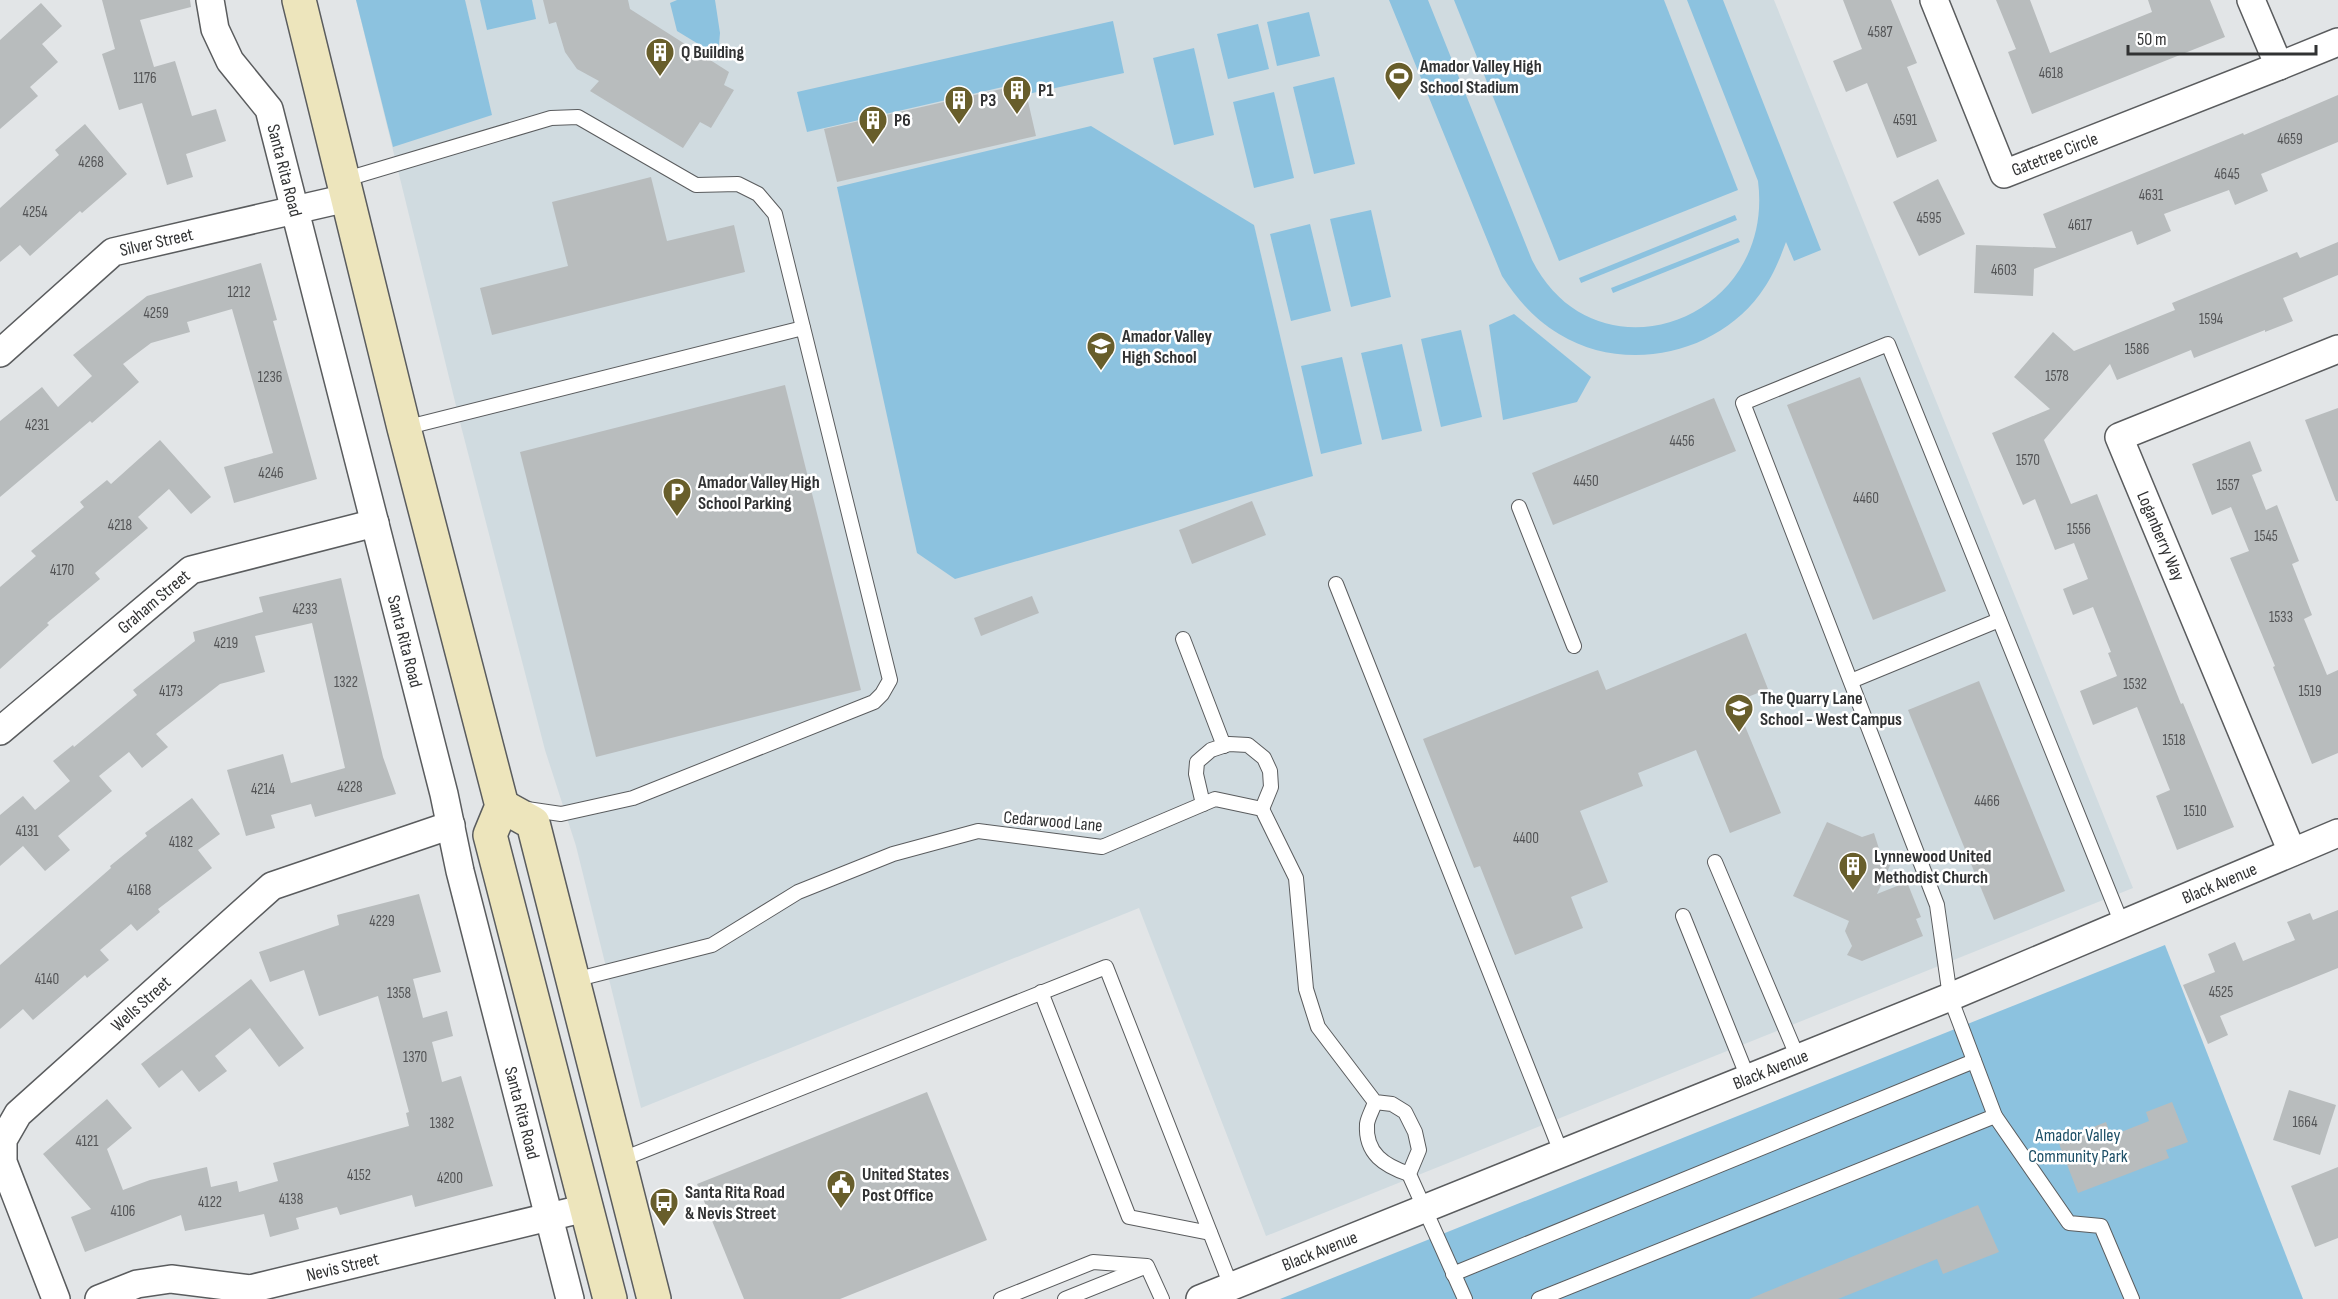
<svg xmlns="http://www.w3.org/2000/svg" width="2338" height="1299" font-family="'Sofia Sans Condensed',sans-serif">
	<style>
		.built { fill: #d0dbe0 }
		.green { fill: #8cc2df }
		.building { fill: #b8bcbd }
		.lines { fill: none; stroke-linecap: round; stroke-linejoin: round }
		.service-casing { stroke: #5a5c5e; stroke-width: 16 }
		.minor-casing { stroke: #5a5c5e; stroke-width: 30 }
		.secondary-casing { stroke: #5a5c5e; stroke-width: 36 }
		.service { stroke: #fff; stroke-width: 14 }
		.minor { stroke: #fff; stroke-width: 27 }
		.secondary { stroke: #ede5bc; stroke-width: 33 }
		.labels { text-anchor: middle; stroke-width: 5; stroke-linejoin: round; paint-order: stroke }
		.number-label { font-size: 15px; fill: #535456 }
		.poi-label { font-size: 18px; font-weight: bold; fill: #313233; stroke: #fff; text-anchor: start }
		.street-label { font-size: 18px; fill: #313233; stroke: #fff }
		.park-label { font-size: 18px; fill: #1d4f67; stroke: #fff }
	</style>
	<rect width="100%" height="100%" fill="#e2e5e7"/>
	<path class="built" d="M 356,0 L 1774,0 L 2133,888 L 1266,1236 L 1139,908 L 641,1108 L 576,846 L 545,750 L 462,430 Z"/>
	<g class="green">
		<path d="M 356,0 L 465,0 L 492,115 L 393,147 Z"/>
		<path d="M 480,0 L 532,0 L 536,19 L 487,30 Z"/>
		<path d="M 677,0 L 715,0 L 720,33 L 718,56 L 677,31 L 670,3 Z"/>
		<path d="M 1389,0 L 1428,0 L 1532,260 C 1596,386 1776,321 1758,181 L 1687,0 L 1723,0 L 1821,250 L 1794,261 L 1786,242 C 1779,261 1772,278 1760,294 C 1715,355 1624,374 1559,334 C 1534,319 1518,300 1502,276 Z"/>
		<path d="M 1454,0 L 1664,0 L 1738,190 L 1559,261 Z"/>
		<path d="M 1309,12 L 1320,56 L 1277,66 L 1267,22 Z"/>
		<path d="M 1113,21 L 1124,73 L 1028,94 L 1025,82 L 807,132 L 797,92 Z"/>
		<path d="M 1258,24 L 1269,69 L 1228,79 L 1217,34 Z"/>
		<path d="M 1194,48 L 1214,135 L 1174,145 L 1153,58 Z"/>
		<path d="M 1334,77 L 1355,164 L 1314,174 L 1293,87 Z"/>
		<path d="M 1274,92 L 1294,178 L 1254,188 L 1233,102 Z"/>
		<path d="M 1091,126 L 1254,225 L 1313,476 L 955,579 L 917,553 L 837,187 Z"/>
		<path d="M 1371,210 L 1391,297 L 1351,307 L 1330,219 Z"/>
		<path d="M 1735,215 L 1737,220 L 1581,283 L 1579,278 Z"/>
		<path d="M 1310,224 L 1331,311 L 1291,321 L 1270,234 Z"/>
		<path d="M 1738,238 L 1740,242 L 1613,293 L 1611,288 Z"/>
		<path d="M 1514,314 L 1591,377 L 1577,402 L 1503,420 L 1489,325 Z"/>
		<path d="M 1461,330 L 1482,417 L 1441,427 L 1421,339 Z"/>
		<path d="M 1402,344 L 1422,431 L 1382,440 L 1361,353 Z"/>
		<path d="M 1342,357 L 1362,444 L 1321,454 L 1301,366 Z"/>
		<path d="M 2165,945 L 2303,1299 L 1280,1299 Z"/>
	</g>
	<g class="building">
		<path d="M 102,0 L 190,0 L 191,7 L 140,20 L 154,67 L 175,61 L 192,116 L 216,109 L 226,141 L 186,154 L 193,177 L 167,185 L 142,103 L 119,110 L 102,54 L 115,49 Z"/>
		<path d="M 543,0 L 628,0 L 630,9 L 729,72 L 724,85 L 734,90 L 711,128 L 700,122 L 683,148 L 590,91 L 599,81 L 577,69 L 565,52 L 556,22 L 549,24 Z"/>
		<path d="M 1843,0 L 1891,0 L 1917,63 L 1907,67 L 1937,141 L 1897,158 L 1867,83 L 1846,92 L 1833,61 L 1862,49 Z"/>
		<path d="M 1996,0 L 2030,0 L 2050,53 L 2152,12 L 2148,0 L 2210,0 L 2225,37 L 2032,114 L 2008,52 L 2016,49 Z"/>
		<path d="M 41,3 L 62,26 L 42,44 L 58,62 L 30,87 L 38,96 L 0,129 L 0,40 Z"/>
		<path d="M 1024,84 L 1036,136 L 837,182 L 824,129 Z"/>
		<path d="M 2338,95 L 2338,142 L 2261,174 L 2268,191 L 2235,205 L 2229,190 L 2164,214 L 2171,231 L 2137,245 L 2132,231 L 2034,269 L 2033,296 L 1974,293 L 1976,245 L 2056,248 L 2043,214 L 2243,133 L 2244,135 Z"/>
		<path d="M 85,124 L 127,174 L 82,213 L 80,211 L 30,256 L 20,245 L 0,262 L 0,208 L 59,155 L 55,150 Z"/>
		<path d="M 651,177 L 667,241 L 734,225 L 745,272 L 492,335 L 480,288 L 568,266 L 552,202 Z"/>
		<path d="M 1938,179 L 1965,234 L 1919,256 L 1893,202 Z"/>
		<path d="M 2338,242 L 2338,275 L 2283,298 L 2293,321 L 2265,332 L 2265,330 L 2194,358 L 2191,350 L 2117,380 L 2110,364 L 2044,440 L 2071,504 L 2097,494 L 2181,704 L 2183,703 L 2234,827 L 2177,850 L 2156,796 L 2170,790 L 2137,707 L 2093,725 L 2080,691 L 2117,676 L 2108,653 L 2111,652 L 2093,607 L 2073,615 L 2063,589 L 2088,579 L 2074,543 L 2055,550 L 2035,499 L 2023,505 L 1992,433 L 2050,409 L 2014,377 L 2053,332 L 2074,351 L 2175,310 L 2172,303 L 2297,252 L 2300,258 Z"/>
		<path d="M 261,263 L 277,320 L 273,321 L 317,479 L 234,503 L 224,467 L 273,453 L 232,309 L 187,322 L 190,332 L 151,343 L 123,364 L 139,382 L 92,423 L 90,421 L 0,497 L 0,421 L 42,387 L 58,407 L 92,376 L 73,355 L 147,296 Z"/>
		<path d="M 1860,377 L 1946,591 L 1873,620 L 1787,405 Z"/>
		<path d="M 785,385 L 861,690 L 596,757 L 520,452 Z"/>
		<path d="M 1714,398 L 1736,451 L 1553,525 L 1532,473 Z"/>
		<path d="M 2338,408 L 2338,501 L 2336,501 L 2305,420 Z"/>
		<path d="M 160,440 L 211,497 L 191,514 L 169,489 L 138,517 L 148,528 L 95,573 L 100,579 L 47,623 L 49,625 L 0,669 L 0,587 L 36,556 L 31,551 L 84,507 L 80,502 L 107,480 L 111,484 Z"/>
		<path d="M 2250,441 L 2262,471 L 2252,475 L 2266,510 L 2277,505 L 2299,561 L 2292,564 L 2312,615 L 2304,619 L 2327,675 L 2338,670 L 2338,753 L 2312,764 L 2273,667 L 2275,666 L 2230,558 L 2249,551 L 2231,507 L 2212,515 L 2192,464 Z"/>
		<path d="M 1252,501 L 1266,535 L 1192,564 L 1179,530 Z"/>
		<path d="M 341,578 L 383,757 L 396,794 L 315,817 L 311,804 L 271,815 L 275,828 L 246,836 L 227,770 L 283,754 L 291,783 L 345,768 L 312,623 L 255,636 L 265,672 L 220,684 L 156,734 L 168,747 L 142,768 L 129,752 L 99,776 L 112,791 L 58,836 L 70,850 L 45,871 L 23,846 L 0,866 L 0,815 L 23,796 L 35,810 L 70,781 L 53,761 L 73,745 L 74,747 L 137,695 L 133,690 L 195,641 L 193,632 L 263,612 L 259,597 Z"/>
		<path d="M 1032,596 L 1039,613 L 981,636 L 974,618 Z"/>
		<path d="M 1746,633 L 1768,689 L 1735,702 L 1781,813 L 1730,833 L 1696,750 L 1638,773 L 1643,786 L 1580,811 L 1608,882 L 1571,897 L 1583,928 L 1515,955 L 1480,866 L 1474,868 L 1423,739 L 1598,670 L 1606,690 Z"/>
		<path d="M 1979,681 L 2065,891 L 1994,920 L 1908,710 Z"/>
		<path d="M 192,798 L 220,834 L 198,850 L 212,868 L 158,909 L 160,912 L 137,931 L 131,924 L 100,950 L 109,960 L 87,978 L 85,975 L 33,1020 L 23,1009 L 0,1029 L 0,965 L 111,868 L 110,866 L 147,836 L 145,833 Z"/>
		<path d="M 1827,822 L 1862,837 L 1874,833 L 1880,852 L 1893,859 L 1877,894 L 1907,882 L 1921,917 L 1916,919 L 1923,936 L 1862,961 L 1847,955 L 1852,946 L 1845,931 L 1849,921 L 1793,896 Z"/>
		<path d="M 419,894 L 441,972 L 413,979 L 423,1018 L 447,1011 L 453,1036 L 432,1042 L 442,1082 L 461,1076 L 493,1186 L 415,1207 L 412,1195 L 340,1215 L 337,1207 L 296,1218 L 299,1229 L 270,1237 L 264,1214 L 185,1231 L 181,1215 L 85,1252 L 71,1217 L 91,1209 L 43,1154 L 107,1099 L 132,1128 L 107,1149 L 123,1190 L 150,1180 L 207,1167 L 211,1187 L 237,1181 L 239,1192 L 278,1181 L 273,1163 L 409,1126 L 406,1113 L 409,1112 L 378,996 L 319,1016 L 304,970 L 270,982 L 259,952 L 339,925 L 337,915 Z"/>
		<path d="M 2338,910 L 2338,968 L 2220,1016 L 2228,1035 L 2208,1044 L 2183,985 L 2215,972 L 2208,954 L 2235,942 L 2243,961 L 2295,940 L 2287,922 L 2310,913 L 2313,920 Z"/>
		<path d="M 251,979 L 304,1048 L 279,1067 L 250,1028 L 215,1056 L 227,1071 L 199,1092 L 182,1070 L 159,1088 L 141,1064 Z"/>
		<path d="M 2289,1090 L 2336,1105 L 2320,1155 L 2273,1140 Z"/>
		<path d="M 927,1092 L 987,1240 L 840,1299 L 744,1299 L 697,1184 Z"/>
		<path d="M 2172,1102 L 2188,1142 L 2166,1150 L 2169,1158 L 2078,1193 L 2058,1141 L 2106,1122 L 2111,1136 L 2149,1121 L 2146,1112 Z"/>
		<path d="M 2338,1167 L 2338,1238 L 2315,1247 L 2291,1186 Z"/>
		<path d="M 1978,1205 L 1999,1252 L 1943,1274 L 1937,1259 L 1838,1299 L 1749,1299 Z"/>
	</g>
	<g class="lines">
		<g class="service-casing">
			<g id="service">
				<path d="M 343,180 L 551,118 L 578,117 L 696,185 L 738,184 L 758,194 L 775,214 L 890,680 L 882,694 L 874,702 L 633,798 L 561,814 L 527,809"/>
				<path d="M 404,428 L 803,328"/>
				<path d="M 1519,507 L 1574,646"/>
				<path d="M 1336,584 L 1561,1152"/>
				<path d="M 1183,639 L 1224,746"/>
				<path d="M 1851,681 L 1999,620"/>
				<path d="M 1203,804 L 1196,774 L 1197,762 L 1211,750 L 1229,744 L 1248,745 L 1264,758 L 1270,771 L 1271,787 L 1262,809"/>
				<path d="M 1715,862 L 1798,1058"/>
				<path d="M 1683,916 L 1748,1078"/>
				<path d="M 574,980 L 712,945 L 798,892 L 893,854 L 978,831 L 1102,847 L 1215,799 L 1262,809 L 1296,878 L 1306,989 L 1318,1027 L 1375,1102 L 1392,1104 L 1405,1112 L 1415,1132 L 1419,1150 L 1409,1174 L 1465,1299"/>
				<path d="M 1041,992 L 1129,1217 L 1210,1233"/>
				<path d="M 1375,1102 C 1373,1109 1368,1117 1367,1124 C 1365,1154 1385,1166 1409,1174"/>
				<path d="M 1995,1116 L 2069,1223 L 2101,1226 L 2132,1299"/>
				<path d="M 620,1160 L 1106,967 L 1233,1291"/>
				<path d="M 1453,1274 L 1974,1061"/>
				<path d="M 1001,1299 L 1093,1262 L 1147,1266 L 1162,1299"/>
				<path d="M 1065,1299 L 1142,1268"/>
				<path d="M 1539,1299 L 1995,1116 L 1950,997 L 1937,905 L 1743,403 L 1888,344 L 2122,924"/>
			</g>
		</g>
		<g class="minor-casing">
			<g id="minor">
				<path id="s1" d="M 210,0 L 215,29 L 230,61 L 269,109 L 444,794 L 460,871 L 570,1299"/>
				<path id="s2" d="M 1934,0 L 2004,174 L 2279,66 L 2251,0"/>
				<path d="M 2279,66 L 2338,42"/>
				<path id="s3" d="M 0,353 L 113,252 L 347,198"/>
				<path id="s4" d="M 0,731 L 191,570 L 375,523"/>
				<path d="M 2292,852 L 2119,437 L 2338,349"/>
				<path id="s5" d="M 56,1299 L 3,1162 L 3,1140 L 18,1114 L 272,886 L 451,825"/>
				<path id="s6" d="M 99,1299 L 137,1284 L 171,1279 L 250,1289 L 586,1208"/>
				<path id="s7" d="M 1200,1299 L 1950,997 L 2338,833"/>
			</g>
		</g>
		<g class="secondary-casing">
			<g id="secondary">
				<path d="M 299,0 L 404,428 L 502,806 L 490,835 L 610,1299"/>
				<path d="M 502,806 L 533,823 L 654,1299"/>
			</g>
		</g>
		<use href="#service" class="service"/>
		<use href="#minor" class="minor"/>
		<use href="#secondary" class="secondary"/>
	</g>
	<defs>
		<g id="building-pin" transform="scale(1.5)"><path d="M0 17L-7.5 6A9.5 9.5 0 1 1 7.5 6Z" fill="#685e2b" stroke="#fff"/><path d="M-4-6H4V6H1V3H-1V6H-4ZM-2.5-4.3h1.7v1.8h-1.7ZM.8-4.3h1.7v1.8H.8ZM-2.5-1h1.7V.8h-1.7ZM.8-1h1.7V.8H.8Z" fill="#fff"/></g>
		<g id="stadium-pin" transform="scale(1.5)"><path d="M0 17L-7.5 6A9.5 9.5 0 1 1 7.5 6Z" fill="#685e2b" stroke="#fff"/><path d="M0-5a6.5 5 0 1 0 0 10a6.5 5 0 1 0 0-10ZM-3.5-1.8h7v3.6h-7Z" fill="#fff"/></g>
		<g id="school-pin" transform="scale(1.5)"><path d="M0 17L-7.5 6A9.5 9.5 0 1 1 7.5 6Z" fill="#685e2b" stroke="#fff"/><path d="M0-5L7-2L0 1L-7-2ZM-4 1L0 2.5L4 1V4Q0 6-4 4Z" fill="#fff"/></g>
		<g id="parking-pin" transform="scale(1.5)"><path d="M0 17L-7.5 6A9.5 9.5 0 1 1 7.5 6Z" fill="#685e2b" stroke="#fff"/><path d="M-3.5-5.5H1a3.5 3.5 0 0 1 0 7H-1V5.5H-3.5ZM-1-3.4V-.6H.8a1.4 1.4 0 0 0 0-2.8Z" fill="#fff"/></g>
		<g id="civic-pin" transform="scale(1.5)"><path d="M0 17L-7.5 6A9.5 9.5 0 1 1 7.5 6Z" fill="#685e2b" stroke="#fff"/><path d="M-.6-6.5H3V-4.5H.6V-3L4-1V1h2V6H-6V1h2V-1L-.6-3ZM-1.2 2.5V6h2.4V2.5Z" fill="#fff"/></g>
		<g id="bus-pin" transform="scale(1.5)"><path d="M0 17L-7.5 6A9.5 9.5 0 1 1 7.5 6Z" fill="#685e2b" stroke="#fff"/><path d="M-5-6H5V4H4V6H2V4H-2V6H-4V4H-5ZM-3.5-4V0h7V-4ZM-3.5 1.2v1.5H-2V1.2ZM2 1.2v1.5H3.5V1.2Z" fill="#fff"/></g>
	</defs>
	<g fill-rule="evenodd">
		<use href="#building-pin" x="660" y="52"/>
		<use href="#stadium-pin" x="1399" y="76"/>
		<use href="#building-pin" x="1017" y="90"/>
		<use href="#building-pin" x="959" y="100"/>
		<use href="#building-pin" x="873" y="120"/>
		<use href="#school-pin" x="1101" y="346"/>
		<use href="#parking-pin" x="677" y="492"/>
		<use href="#school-pin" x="1739" y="708"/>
		<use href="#building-pin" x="1853" y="866"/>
		<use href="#civic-pin" x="841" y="1184"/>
		<use href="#bus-pin" x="664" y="1202"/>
	</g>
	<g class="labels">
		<g class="number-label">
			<text x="1880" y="37">4587</text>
			<text x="2051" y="78">4618</text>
			<text x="145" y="83">1176</text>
			<text x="1905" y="125">4591</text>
			<text x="2290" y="144">4659</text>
			<text x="91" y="167">4268</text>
			<text x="2227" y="179">4645</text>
			<text x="2151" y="200">4631</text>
			<text x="35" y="217">4254</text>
			<text x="1929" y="223">4595</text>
			<text x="2080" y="230">4617</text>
			<text x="2004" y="275">4603</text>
			<text x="239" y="297">1212</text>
			<text x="156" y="318">4259</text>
			<text x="2211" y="324">1594</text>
			<text x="2137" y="354">1586</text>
			<text x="2057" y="381">1578</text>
			<text x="270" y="382">1236</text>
			<text x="37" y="430">4231</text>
			<text x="1682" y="446">4456</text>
			<text x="2028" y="465">1570</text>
			<text x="271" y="478">4246</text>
			<text x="1586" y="486">4450</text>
			<text x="2228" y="490">1557</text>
			<text x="1866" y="503">4460</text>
			<text x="120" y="530">4218</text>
			<text x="2079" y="534">1556</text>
			<text x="2266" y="541">1545</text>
			<text x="62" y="575">4170</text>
			<text x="305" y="614">4233</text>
			<text x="2281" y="622">1533</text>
			<text x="226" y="648">4219</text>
			<text x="346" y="687">1322</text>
			<text x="2135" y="689">1532</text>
			<text x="171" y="696">4173</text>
			<text x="2310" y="696">1519</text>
			<text x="2174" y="745">1518</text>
			<text x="350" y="792">4228</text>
			<text x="263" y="794">4214</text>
			<text x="1987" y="806">4466</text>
			<text x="2195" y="816">1510</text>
			<text x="27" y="836">4131</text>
			<text x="1526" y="843">4400</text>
			<text x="181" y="847">4182</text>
			<text x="139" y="895">4168</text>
			<text x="382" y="926">4229</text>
			<text x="47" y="984">4140</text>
			<text x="2221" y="997">4525</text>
			<text x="399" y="998">1358</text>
			<text x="415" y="1062">1370</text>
			<text x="2305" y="1127">1664</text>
			<text x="442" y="1128">1382</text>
			<text x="87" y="1146">4121</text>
			<text x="359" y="1180">4152</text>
			<text x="450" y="1183">4200</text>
			<text x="291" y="1204">4138</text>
			<text x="210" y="1207">4122</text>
			<text x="123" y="1216">4106</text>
		</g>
		<g class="poi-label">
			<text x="681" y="58">Q Building</text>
			<text x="1420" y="72">Amador Valley High<tspan x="1420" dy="21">School Stadium</tspan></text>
			<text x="1038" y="96">P1</text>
			<text x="980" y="106">P3</text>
			<text x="894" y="126">P6</text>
			<text x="1122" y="342">Amador Valley<tspan x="1122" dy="21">High School</tspan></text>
			<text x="698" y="488">Amador Valley High<tspan x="698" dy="21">School Parking</tspan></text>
			<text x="1760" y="704">The Quarry Lane<tspan x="1760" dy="21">School - West Campus</tspan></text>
			<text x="1874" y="862">Lynnewood United<tspan x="1874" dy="21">Methodist Church</tspan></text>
			<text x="862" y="1180">United States<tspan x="862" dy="21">Post Office</tspan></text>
			<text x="685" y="1198">Santa Rita Road<tspan x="685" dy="21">&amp; Nevis Street</tspan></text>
		</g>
		<g class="street-label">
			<text dy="6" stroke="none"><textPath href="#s2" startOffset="242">Gatetree Circle</textPath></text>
			<text dy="6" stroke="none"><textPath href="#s1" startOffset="190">Santa Rita Road</textPath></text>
			<text dy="6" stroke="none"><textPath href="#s3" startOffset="196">Silver Street</textPath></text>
			<text transform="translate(2161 536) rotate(67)" y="6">Loganberry Way</text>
			<text dy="6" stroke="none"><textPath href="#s4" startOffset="201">Graham Street</textPath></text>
			<text dy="6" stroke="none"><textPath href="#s1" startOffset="676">Santa Rita Road</textPath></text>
			<text transform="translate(1053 821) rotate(5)" y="6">Cedarwood Lane</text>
			<text dy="6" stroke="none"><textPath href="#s7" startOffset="1101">Black Avenue</textPath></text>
			<text dy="6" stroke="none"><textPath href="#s5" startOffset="364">Wells Street</textPath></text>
			<text dy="6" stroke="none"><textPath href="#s7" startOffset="615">Black Avenue</textPath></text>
			<text dy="6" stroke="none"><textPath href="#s1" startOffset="1162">Santa Rita Road</textPath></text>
			<text dy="6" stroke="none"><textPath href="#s7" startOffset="129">Black Avenue</textPath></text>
			<text dy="6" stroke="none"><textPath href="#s6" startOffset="250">Nevis Street</textPath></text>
		</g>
		<g class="park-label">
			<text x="2078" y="1141">Amador Valley<tspan x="2078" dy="21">Community Park</tspan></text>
		</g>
	</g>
	<path d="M2128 45v9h188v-9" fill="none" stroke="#313233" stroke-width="3"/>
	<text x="2137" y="45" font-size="18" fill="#313233" stroke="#ffffff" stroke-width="4.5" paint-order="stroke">50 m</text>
</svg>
